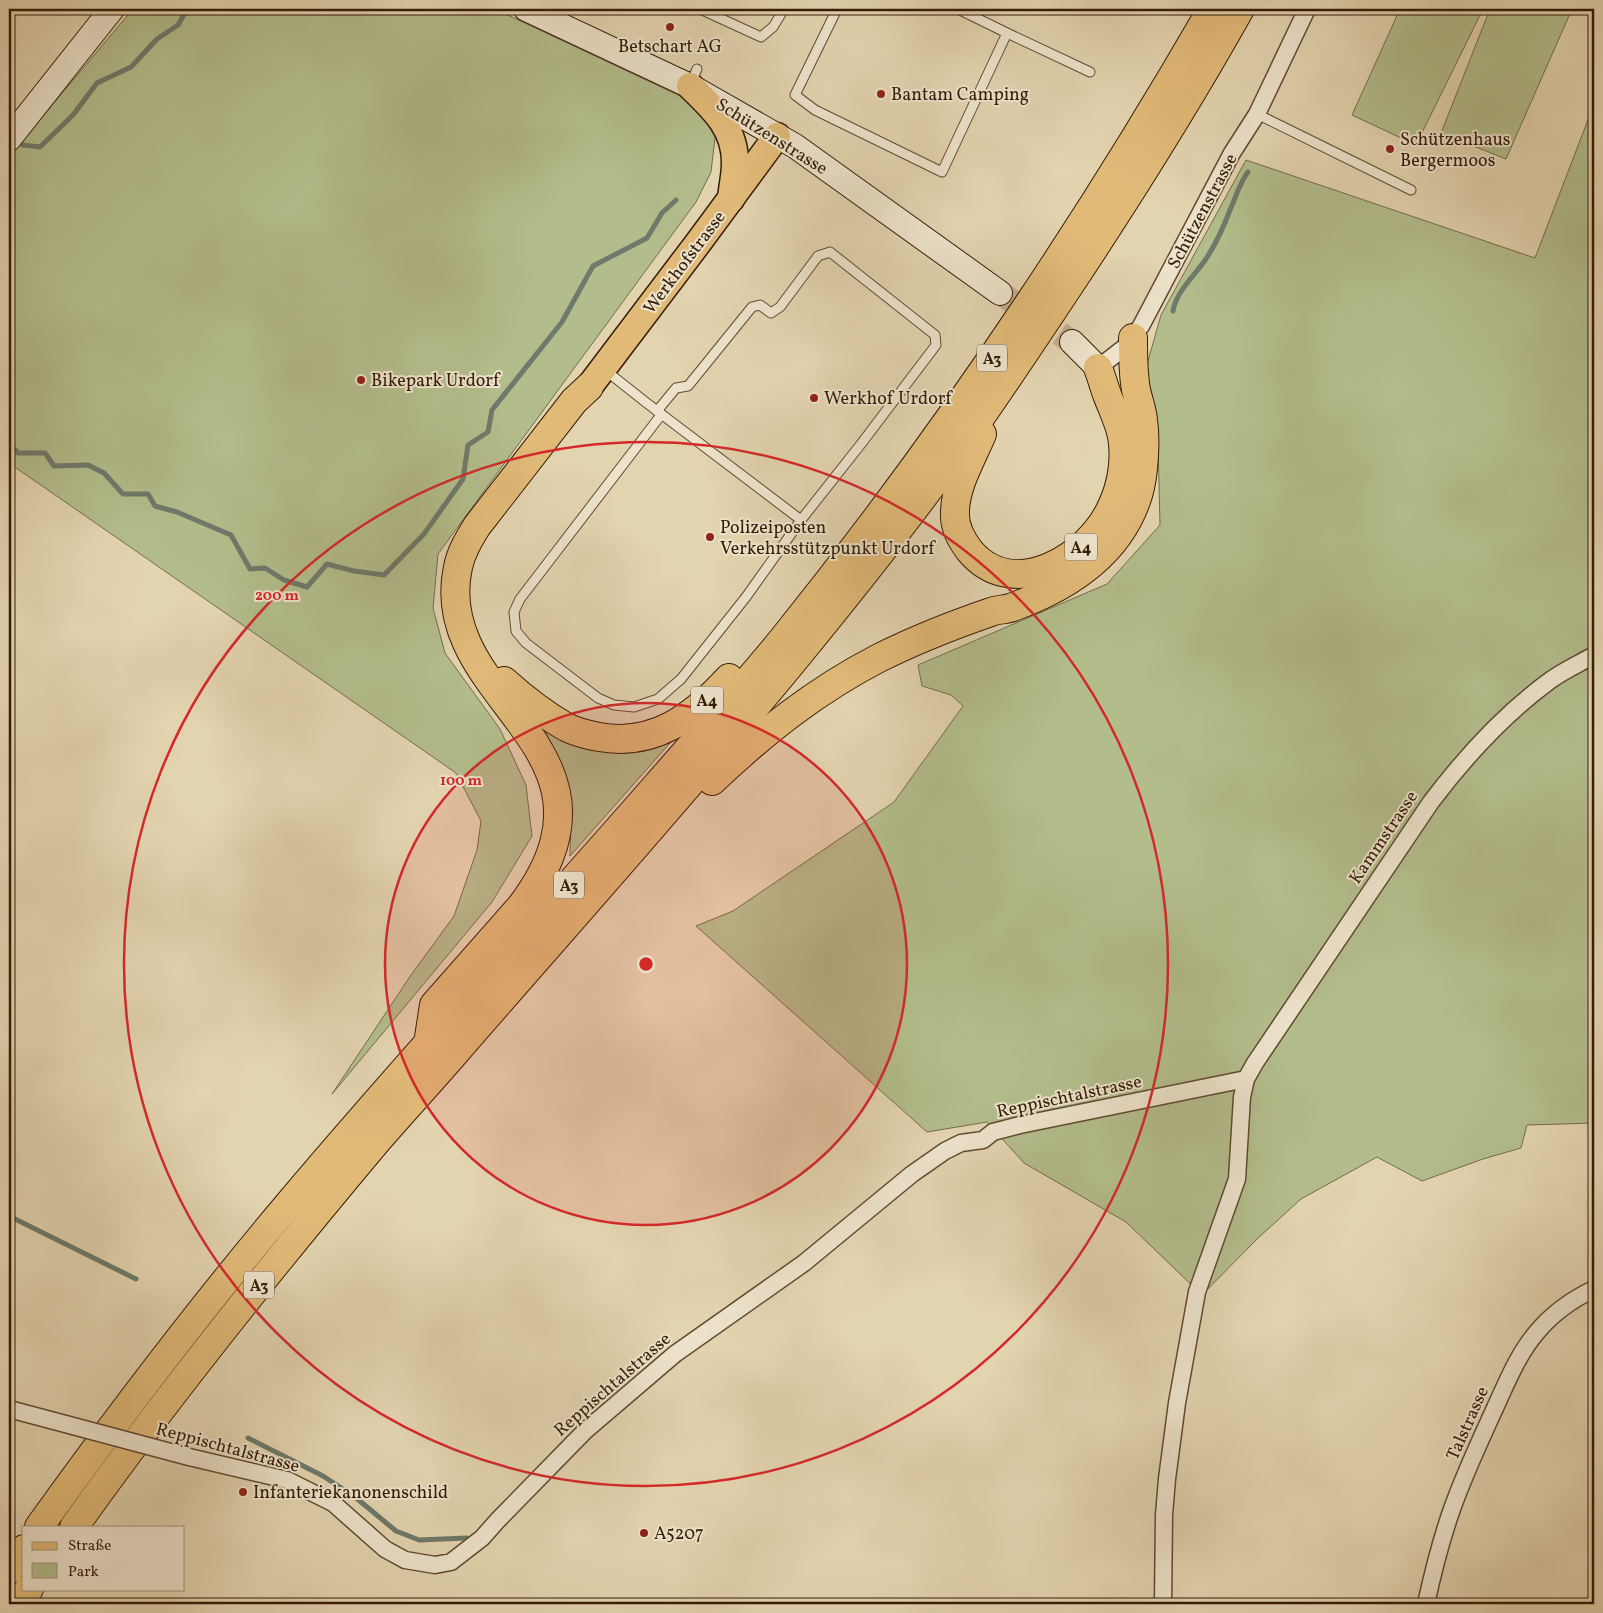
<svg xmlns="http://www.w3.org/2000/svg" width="1603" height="1613" font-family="Vollkorn,serif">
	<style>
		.green { fill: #b3bd8c; stroke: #746c4a }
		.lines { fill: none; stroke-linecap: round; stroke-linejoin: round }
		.stream { stroke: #6e7a6b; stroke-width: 5 }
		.secondary-tunnel { stroke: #c0af8e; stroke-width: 24; stroke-dasharray: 24 12; stroke-linecap: butt }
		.service-casing { stroke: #604a31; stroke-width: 11 }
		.minor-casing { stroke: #604a31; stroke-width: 19 }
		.secondary-casing { stroke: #341c07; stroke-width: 26 }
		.primary-casing { stroke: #341c07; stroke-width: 29 }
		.motorway-casing { stroke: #341c07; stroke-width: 30 }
		.service { stroke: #ede3cc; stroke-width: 9 }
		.minor { stroke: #ede3cc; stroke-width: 16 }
		.secondary { stroke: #ede3cc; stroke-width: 24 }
		.primary { stroke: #e2ba78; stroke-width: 26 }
		.motorway { stroke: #e2ba78; stroke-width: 28 }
		.minor-bridge-casing { stroke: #604a31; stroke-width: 19; stroke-linecap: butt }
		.minor-bridge { stroke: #ede3cc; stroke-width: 16 }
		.ring { fill: none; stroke: #d62828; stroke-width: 2.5 }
		.poi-dot { fill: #8f2418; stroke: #ede3cc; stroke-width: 2 }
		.labels { text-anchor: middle; stroke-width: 4; stroke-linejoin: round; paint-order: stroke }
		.shield { fill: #ede3cc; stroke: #6c5842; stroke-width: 1 }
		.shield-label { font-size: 16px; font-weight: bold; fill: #341c07 }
		.poi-label { font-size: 18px; fill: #341c07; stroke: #ede3cc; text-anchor: start }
		.street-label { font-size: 18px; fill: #341c07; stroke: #ede3cc }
		.centre { fill: #d62828; stroke: #ede3cc; stroke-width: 2.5 }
		.ring-label { font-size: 15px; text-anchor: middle; font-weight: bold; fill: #d62828; stroke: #ede3cc; stroke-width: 4; stroke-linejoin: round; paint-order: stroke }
	</style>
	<rect width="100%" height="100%" fill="#e3d4b0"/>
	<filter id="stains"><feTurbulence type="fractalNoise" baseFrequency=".004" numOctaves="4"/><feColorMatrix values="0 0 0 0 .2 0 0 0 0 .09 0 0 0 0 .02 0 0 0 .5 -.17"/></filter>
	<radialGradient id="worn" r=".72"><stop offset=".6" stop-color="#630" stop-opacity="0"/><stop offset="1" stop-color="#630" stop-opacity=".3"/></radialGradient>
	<g class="green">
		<path d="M 133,9 L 495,9 L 695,103 L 716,130 L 711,172 L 696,202 L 438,554 L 433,608 L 445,653 L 500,729 L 526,785 L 532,836 L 492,902 L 332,1094 L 411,975 L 454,916 L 477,850 L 481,821 L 456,773 L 9,463 L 9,156 Z"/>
		<path d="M 1400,9 L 1483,9 L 1416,145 L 1352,115 Z"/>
		<path d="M 1490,9 L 1572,9 L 1506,159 L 1441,133 Z"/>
		<path d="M 1594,104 L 1594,1123 L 1527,1125 L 1521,1148 L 1483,1159 L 1422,1181 L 1377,1157 L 1301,1199 L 1257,1239 L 1202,1295 L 1126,1222 L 1024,1163 L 987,1122 L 927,1132 L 696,926 L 733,911 L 894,802 L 963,706 L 951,695 L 922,686 L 918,665 L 1107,584 L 1160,525 L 1158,441 L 1146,368 L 1161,315 L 1246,160 L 1535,258 Z"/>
		<path d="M 540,720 L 620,751 L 670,743 L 570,856 L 571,812 L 562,768 Z"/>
	</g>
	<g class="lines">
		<g class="stream">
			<path d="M 23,145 L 40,147 L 73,115 L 97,83 L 131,67 L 157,39 L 178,25 L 187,9"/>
			<path d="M 1173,311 C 1176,292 1195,275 1206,259 C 1215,245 1224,226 1230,210 C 1236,197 1239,184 1248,172"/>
			<path d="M 9,443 L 18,453 L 45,453 L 54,466 L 88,465 L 104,473 L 123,494 L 148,494 L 155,506 L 177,512 L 231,535 L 250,569 L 265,568 L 284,580 L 307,587 L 327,564 L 354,571 L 384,575 L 424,534 L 463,479 L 468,445 L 488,432 L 492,410 L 562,322 L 593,266 L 647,238 L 662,213 L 676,200"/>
			<path d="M 9,1216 L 136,1279"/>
			<path d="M 248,1438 L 323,1476 L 355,1497 L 396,1531 L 419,1540 L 467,1538"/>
		</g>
		<path class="secondary-tunnel" d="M 1000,293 L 1072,342"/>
		<g class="service-casing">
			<g id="service">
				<path d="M 700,9 L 761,37 L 773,27 L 784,9"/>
				<path d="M 837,9 L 795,95 L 815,110 L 942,172 L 1007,33 L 1090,72"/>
				<path d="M 958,9 L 1007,33"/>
				<path d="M 690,85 L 697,69"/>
				<path d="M 1257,114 L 1411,190"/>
				<path d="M 605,370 L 648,404 L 801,520"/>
				<path d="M 657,411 L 676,388 L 688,386 L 752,307 L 760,305 L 771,313 L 780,307 L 818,256 L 830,252 L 935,335 L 936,345 L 861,444 L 801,520 L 746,597 L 681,679 L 658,699 L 634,707 L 614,705 L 598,698 L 526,643 L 516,631 L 514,612 L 520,599 L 661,415"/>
			</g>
		</g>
		<g class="minor-casing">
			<g id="minor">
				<path d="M 1098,368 L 1125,347 L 1141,326 L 1232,153 L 1257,114 L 1307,9"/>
				<path d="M 9,1409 L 73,1426"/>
				<path d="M 189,1457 L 287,1480 L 333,1503 L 385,1549 L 405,1560 L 435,1565 L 451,1562 L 482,1538 L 498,1520 L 585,1431 L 675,1354 L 804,1263 L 912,1174 L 945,1151 L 961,1143 L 983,1140 L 993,1132 L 1020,1125 L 1246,1079"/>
				<path d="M 1163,1604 L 1164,1515 L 1167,1479 L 1177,1403 L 1197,1292 L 1237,1179 L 1242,1097 L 1246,1079 L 1255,1063 L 1431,802 C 1465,757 1502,716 1548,682 C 1562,671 1579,664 1594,655"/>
				<path d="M 1426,1604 C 1433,1572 1441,1540 1452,1509 C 1464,1475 1480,1441 1495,1408 C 1507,1382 1518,1354 1537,1332 C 1552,1314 1573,1299 1594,1289"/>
			</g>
		</g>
		<g class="secondary-casing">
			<g id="secondary">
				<path d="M 526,9 L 690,86 L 795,146 L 1000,293"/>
				<path d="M 9,139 L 112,9"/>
				<path d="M 1072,342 L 1098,368"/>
			</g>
		</g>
		<g class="primary-casing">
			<g id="primary">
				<path d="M 690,86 C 713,108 736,129 735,164 C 735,175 732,187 731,199"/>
				<path d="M 589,387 L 698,243 L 777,136"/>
			</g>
		</g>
		<g class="motorway-casing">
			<g id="motorway">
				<path d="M 982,434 C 972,458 955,486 955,512 C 954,527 961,539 969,550 C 1013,604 1090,557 1112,506 C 1122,485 1126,459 1122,436 C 1119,422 1113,410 1108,397 C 1104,387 1102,378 1098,368"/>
				<path d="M 504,681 C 523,698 543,714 566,727 C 576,732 588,735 599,737 C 654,747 693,717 729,678"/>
				<path d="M 712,781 C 764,732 815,691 879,658 C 915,640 953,625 991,612 C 998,609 1006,610 1013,607 C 1068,587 1120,553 1138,495 C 1144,476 1146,440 1143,420 C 1142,407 1136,396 1135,383 C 1133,368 1133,353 1133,338"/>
				<path d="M 428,1044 L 434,1005 L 522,905 C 640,746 429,701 458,567 C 461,552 469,539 477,526 L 574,401 L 589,387"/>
				<path d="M 39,1527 C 118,1417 200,1309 287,1206 C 407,1063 534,926 657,785 C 699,737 742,689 783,639 C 942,441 1085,229 1212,9"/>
				<path d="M 74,1527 C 167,1396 268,1271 371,1148 C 400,1114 431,1081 460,1047 C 572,918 686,791 794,660 C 849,593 903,525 954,455 C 992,402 1027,349 1063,295 C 1125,202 1185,107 1240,9"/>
				<path d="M 9,1570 L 24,1549"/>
				<path d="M 19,1604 L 29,1589"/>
			</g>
		</g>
		<use href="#service" class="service"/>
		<use href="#minor" class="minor"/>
		<use href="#secondary" class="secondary"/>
		<use href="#primary" class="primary"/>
		<use href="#motorway" class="motorway"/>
		<g class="minor-bridge-casing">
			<path id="minor-bridge" d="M 73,1426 L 189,1457"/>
		</g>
		<use href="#minor-bridge" class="minor-bridge"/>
	</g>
	<circle cx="646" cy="964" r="261" fill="#d62828" fill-opacity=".12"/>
	<g class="ring">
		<circle cx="646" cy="964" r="261"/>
		<circle cx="646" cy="964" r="522"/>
	</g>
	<g class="poi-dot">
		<circle cx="670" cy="27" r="5"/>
		<circle cx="881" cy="94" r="5"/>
		<circle cx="1390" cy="149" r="5"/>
		<circle cx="361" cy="380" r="5"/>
		<circle cx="814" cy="398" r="5"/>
		<circle cx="710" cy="537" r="5"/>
		<circle cx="243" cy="1492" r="5"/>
		<circle cx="644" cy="1533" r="5"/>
	</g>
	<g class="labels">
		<g class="shield">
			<rect x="977" y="344.5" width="30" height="27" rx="4"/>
			<rect x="1065" y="533.5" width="32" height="27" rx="4"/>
			<rect x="691" y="686.5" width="32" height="27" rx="4"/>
			<rect x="554" y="871.5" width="30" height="27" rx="4"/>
			<rect x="244" y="1271.5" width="30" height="27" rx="4"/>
		</g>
		<g class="shield-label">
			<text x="992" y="364">A3</text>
			<text x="1081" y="553">A4</text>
			<text x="707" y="706">A4</text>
			<text x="569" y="891">A3</text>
			<text x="259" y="1291">A3</text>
		</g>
		<g class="poi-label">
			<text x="670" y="52" text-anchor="middle">Betschart AG</text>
			<text x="891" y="100">Bantam Camping</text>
			<text x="1400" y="145">Schützenhaus<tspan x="1400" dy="21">Bergermoos</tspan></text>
			<text x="371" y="386">Bikepark Urdorf</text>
			<text x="824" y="404">Werkhof Urdorf</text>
			<text x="720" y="533">Polizeiposten<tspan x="720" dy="21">Verkehrsstützpunkt Urdorf</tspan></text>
			<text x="253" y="1498">Infanteriekanonenschild</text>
			<text x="654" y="1539">A5207</text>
		</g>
		<g class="street-label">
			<text transform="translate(772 136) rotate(32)" y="6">Schützenstrasse</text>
			<text transform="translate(1202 211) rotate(-62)" y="6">Schützenstrasse</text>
			<text transform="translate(684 262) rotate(-53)" y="6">Werkhofstrasse</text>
			<text transform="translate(1383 837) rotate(-56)" y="6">Kammstrasse</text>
			<text transform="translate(1069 1096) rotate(-12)" y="6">Reppischtalstrasse</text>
			<text transform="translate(612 1384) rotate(-41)" y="6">Reppischtalstrasse</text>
			<text transform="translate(1467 1423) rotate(-66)" y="6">Talstrasse</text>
			<text transform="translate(228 1447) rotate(15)" y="6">Reppischtalstrasse</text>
		</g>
	</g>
	<circle cx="646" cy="964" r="8" class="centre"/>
	<g class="ring-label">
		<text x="277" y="600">200 m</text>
		<text x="461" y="785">100 m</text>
	</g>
	<rect width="1603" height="1613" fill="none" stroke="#e3d4b0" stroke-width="30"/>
	<rect x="10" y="10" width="1583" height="1593" fill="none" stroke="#341c07" stroke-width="2.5"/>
	<rect x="15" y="15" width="1573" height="1583" fill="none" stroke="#341c07"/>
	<rect x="22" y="1526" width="162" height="65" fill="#ede3cc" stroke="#a3937d"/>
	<rect x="32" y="1542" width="25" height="8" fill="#e2ba78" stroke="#a3937d"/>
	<text x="68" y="1550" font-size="15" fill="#341c07">Straße</text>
	<rect x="32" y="1563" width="25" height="15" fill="#b3bd8c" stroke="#a3937d"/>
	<text x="68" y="1576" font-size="15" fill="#341c07">Park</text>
	<rect width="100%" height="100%" filter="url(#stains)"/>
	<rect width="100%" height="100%" fill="url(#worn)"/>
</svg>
